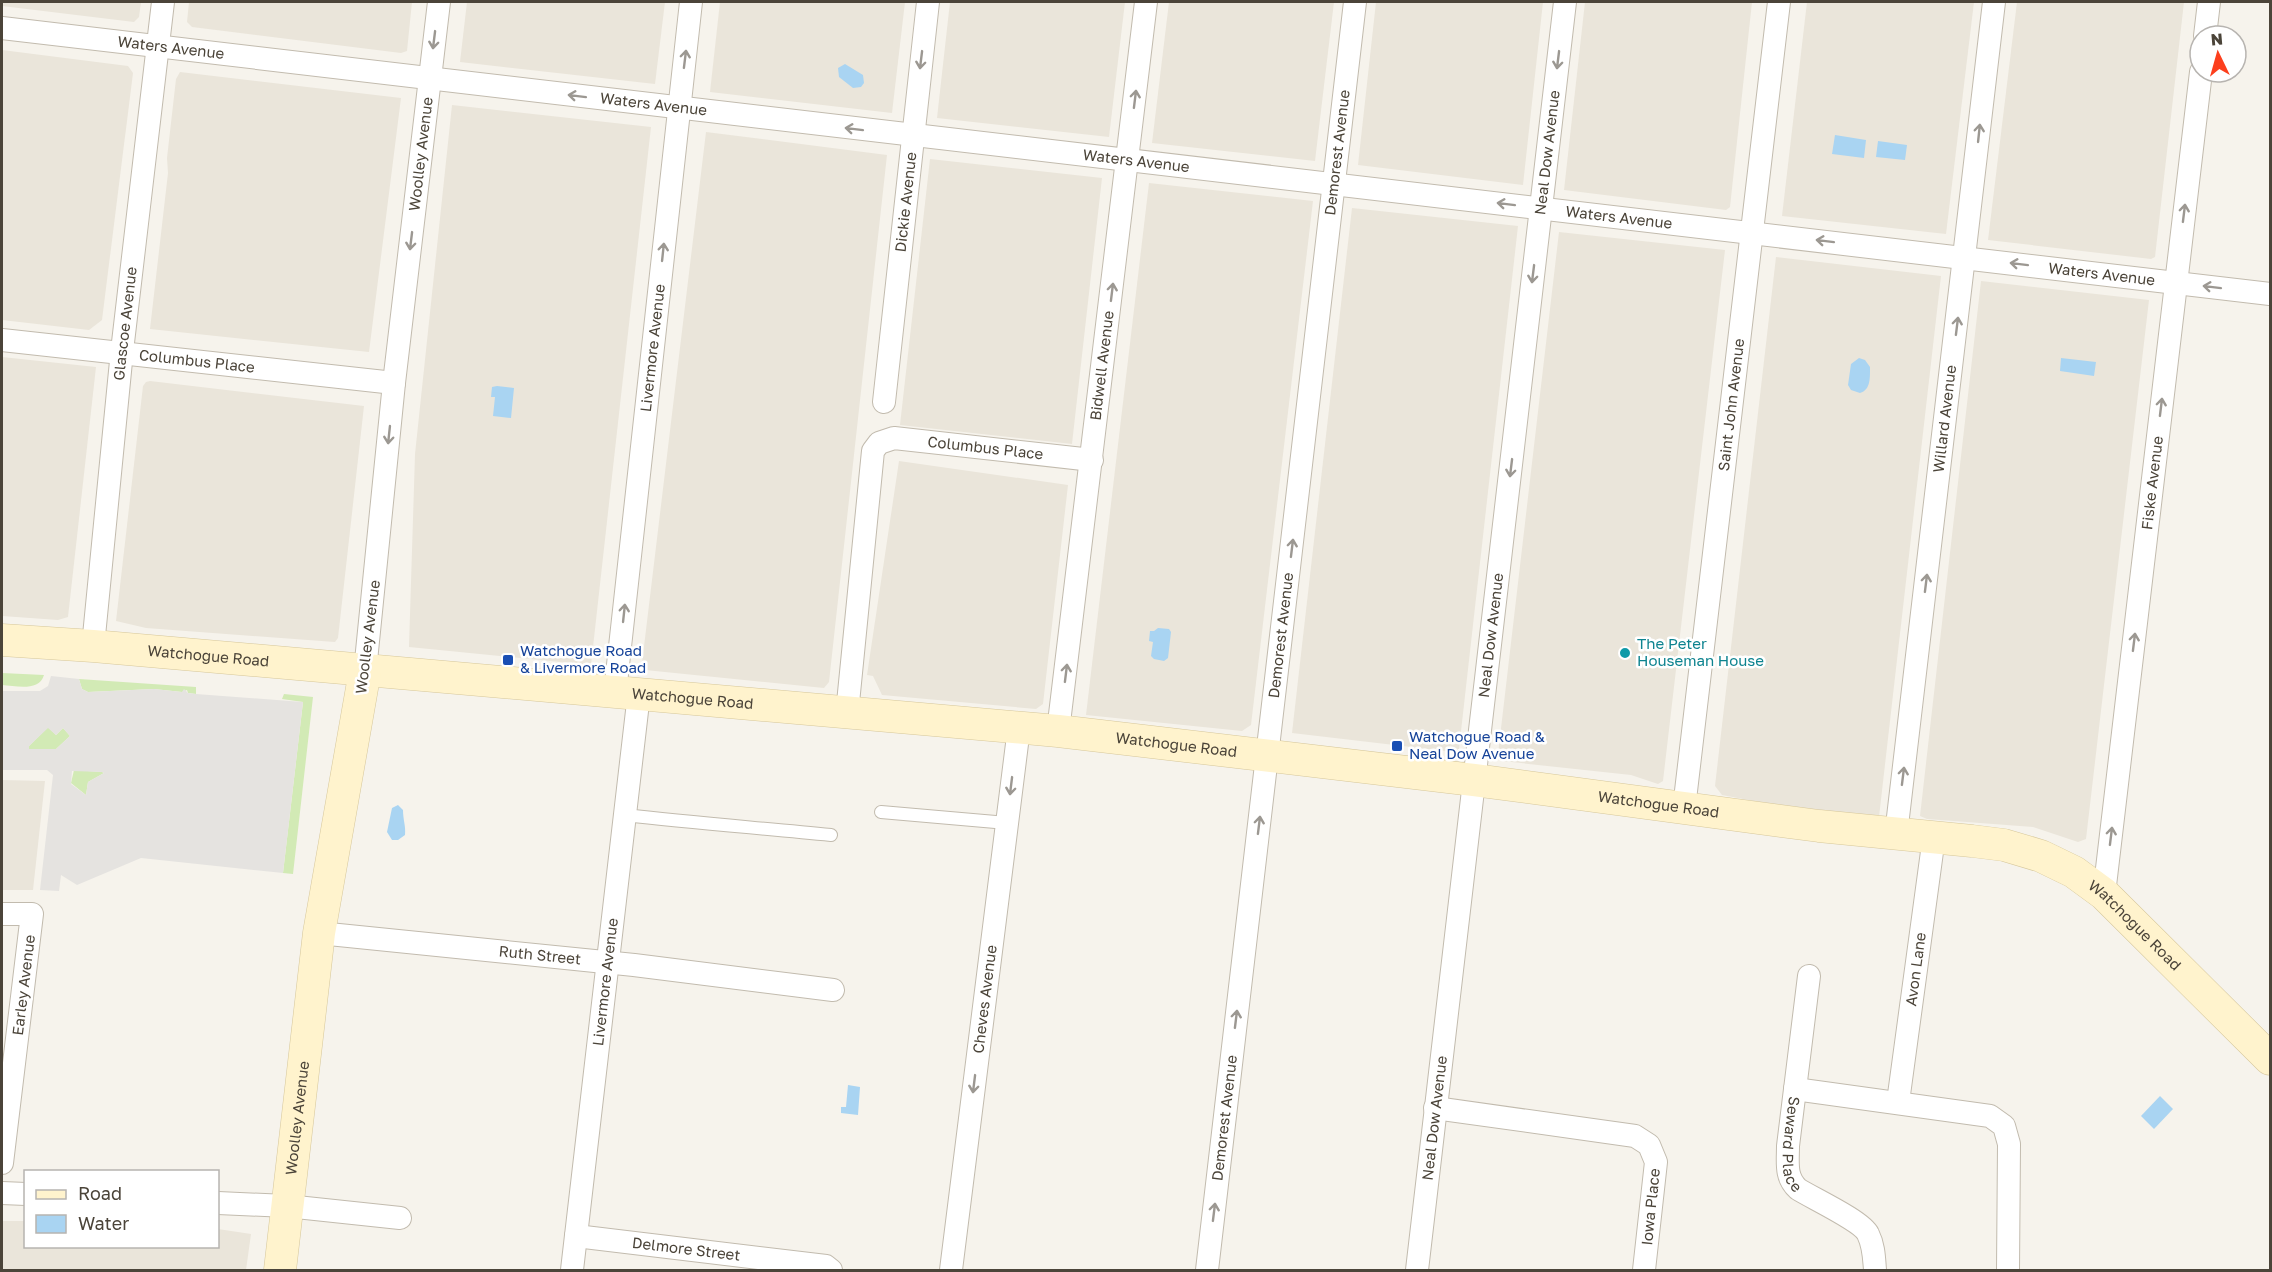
<svg xmlns="http://www.w3.org/2000/svg" width="2272" height="1272" font-family="'Golos Text',sans-serif">
	<style>
		.residential { fill: #eae5da }
		.green { fill: #d2eab5 }
		.parking { fill: #e5e3e0; fill-rule: evenodd }
		.water { fill: #a9d4f2 }
		.lines { fill: none; stroke-linecap: round; stroke-linejoin: round }
		.lane-casing { stroke: #c2bbae; stroke-width: 14 }
		.street-casing { stroke: #c2bbae; stroke-width: 24 }
		.secondary-casing { stroke: #d6c79b; stroke-width: 33 }
		.lane { stroke: #fff; stroke-width: 12 }
		.street { stroke: #fff; stroke-width: 22 }
		.secondary { stroke: #fff3cd; stroke-width: 32 }
		.oneway { stroke: #9c9892 }
		.culture-dot { fill: #0f9aa8; stroke: #fff; stroke-width: 2 }
		.transit-dot { fill: #1a4fb4; stroke: #fff; stroke-width: 2 }
		.labels { text-anchor: middle; stroke-width: 5; stroke-linejoin: round; paint-order: stroke }
		.street-label { font-size: 15px; fill: #4b4439; stroke: #fff }
		.culture-label { font-size: 15px; fill: #0d838f; stroke: #fff; text-anchor: start }
		.transit-label { font-size: 15px; fill: #164399; stroke: #fff; text-anchor: start }
	</style>
	<rect width="100%" height="100%" fill="#f6f3ec"/>
	<g class="residential">
		<path d="M 2,2 L 141,2 L 139,17 L 134,22 L 2,6 Z"/>
		<path d="M 189,2 L 412,2 L 407,51 L 401,53 L 192,27 L 187,22 Z"/>
		<path d="M 467,2 L 665,2 L 655,84 L 460,62 Z"/>
		<path d="M 720,2 L 905,2 L 892,113 L 710,92 Z"/>
		<path d="M 950,2 L 1125,2 L 1109,137 L 937,118 Z"/>
		<path d="M 1169,2 L 1334,2 L 1315,161 L 1152,143 Z"/>
		<path d="M 1376,2 L 1543,2 L 1523,185 L 1358,165 Z"/>
		<path d="M 1585,2 L 1752,2 L 1730,207 L 1726,210 L 1564,190 Z"/>
		<path d="M 1807,2 L 1974,2 L 1946,234 L 1782,216 Z"/>
		<path d="M 2017,2 L 2184,2 L 2155,257 L 2151,259 L 1988,240 Z"/>
		<path d="M 2,50 L 128,66 L 133,73 L 102,320 L 89,330 L 2,320 Z"/>
		<path d="M 180,72 L 401,98 L 369,352 L 150,329 L 168,173 L 167,158 L 176,79 Z"/>
		<path d="M 452,105 L 651,127 L 591,665 L 409,647 L 415,454 Z"/>
		<path d="M 706,132 L 887,155 L 829,682 L 824,688 L 645,670 L 646,665 L 642,663 Z"/>
		<path d="M 930,159 L 1102,178 L 1072,444 L 900,425 Z"/>
		<path d="M 1149,183 L 1313,201 L 1251,725 L 1242,731 L 1086,715 Z"/>
		<path d="M 1352,208 L 1518,226 L 1459,749 L 1454,752 L 1292,733 Z"/>
		<path d="M 1559,232 L 1725,250 L 1663,781 L 1658,784 L 1631,775 L 1502,761 L 1498,754 Z"/>
		<path d="M 1776,257 L 1941,276 L 1879,817 L 1802,810 L 1722,795 L 1715,786 Z"/>
		<path d="M 1981,281 L 2149,300 L 2086,839 L 2078,842 L 2033,827 L 1927,819 L 1920,816 Z"/>
		<path d="M 2,357 L 96,367 L 68,617 L 58,620 L 2,616 Z"/>
		<path d="M 150,381 L 364,406 L 338,638 L 335,642 L 146,628 L 116,621 L 143,386 L 146,382 Z"/>
		<path d="M 899,461 L 1068,485 L 1043,704 L 1036,709 L 882,695 L 873,676 L 867,675 Z"/>
		<path d="M 2,780 L 45,781 L 33,890 L 2,890 Z"/>
		<path d="M 2,1221 L 25,1221 L 26,1246 L 218,1246 L 218,1229 L 251,1234 L 246,1270 L 2,1270 Z"/>
	</g>
	<g class="green">
		<path d="M 2,673 L 44,675 C 39,692 16,686 2,685 Z"/>
		<path d="M 79,679 L 196,687 L 196,694 L 188,693 L 187,690 L 182,692 L 154,689 L 88,692 L 82,689 Z"/>
		<path d="M 284,694 L 313,697 L 293,874 L 283,873 L 303,702 L 282,699 Z"/>
		<path d="M 48,727 L 56,735 L 63,728 L 70,736 L 56,749 L 29,749 L 29,746 Z"/>
		<path d="M 74,770 L 102,772 L 104,773 L 88,782 L 86,795 L 71,783 Z"/>
	</g>
	<path class="parking" d="M 51,676 L 79,679 L 82,689 L 88,692 L 154,689 L 182,692 L 184,689 L 188,693 L 196,694 L 303,702 L 283,873 L 141,858 L 77,885 L 61,875 L 59,891 L 40,890 L 53,775 L 47,770 L 2,770 L 2,691 L 40,691 L 48,686 ZM 48,728 L 56,735 L 63,728 L 70,736 L 56,749 L 29,749 L 29,746 ZM 72,771 L 102,772 L 104,773 L 88,782 L 86,795 L 71,784 Z"/>
	<g class="water">
		<path d="M 845,64 L 863,75 L 864,83 L 861,87 L 853,88 L 839,77 L 838,68 Z"/>
		<path d="M 1835,135 L 1866,140 L 1864,158 L 1832,154 Z"/>
		<path d="M 1878,141 L 1907,145 L 1905,160 L 1876,157 Z"/>
		<path d="M 1859,358 L 1865,360 L 1870,367 C 1870,377 1871,390 1860,393 L 1851,390 L 1848,385 L 1851,364 Z"/>
		<path d="M 2061,358 L 2096,362 L 2094,376 L 2060,371 Z"/>
		<path d="M 497,386 L 514,388 L 511,418 L 493,416 L 495,397 L 491,397 L 492,387 Z"/>
		<path d="M 1158,628 L 1169,629 L 1171,632 L 1168,658 L 1164,661 L 1154,659 L 1151,656 L 1153,642 L 1149,641 L 1150,631 L 1154,631 Z"/>
		<path d="M 398,805 L 403,810 C 403,820 406,826 405,835 L 398,840 L 392,840 L 387,832 L 392,808 Z"/>
		<path d="M 848,1085 L 860,1087 L 858,1115 L 841,1113 L 841,1107 L 846,1107 Z"/>
		<path d="M 2160,1096 L 2173,1109 L 2154,1129 L 2141,1116 Z"/>
	</g>
	<g class="lines">
		<g class="lane-casing">
			<g id="lane">
				<path d="M 881,812 L 1007,823"/>
				<path d="M 625,815 C 693,823 762,828 831,835"/>
			</g>
		</g>
		<g class="street-casing">
			<g id="street">
				<path id="s1" d="M 2,28 L 2270,294"/>
				<path d="M 2205,36 L 2209,2"/>
				<path id="s2" d="M 2,340 L 394,383"/>
				<path id="s3" d="M 884,402 L 928,2"/>
				<path id="s4" d="M 93,646 L 122,351 L 163,2"/>
				<path id="s5" d="M 365,671 L 394,383 L 439,2"/>
				<path id="s6" d="M 615,692 L 691,2"/>
				<path id="s7" d="M 847,713 L 873,451 L 879,443 L 894,438 L 1092,460"/>
				<path id="s8" d="M 1058,731 L 1146,2"/>
				<path id="s9" d="M 1684,808 L 1779,2"/>
				<path id="s10" d="M 1896,834 L 1994,2"/>
				<path id="s11" d="M 2104,894 L 2201,72"/>
				<path d="M 2,914 L 32,914 L 2,1163"/>
				<path id="s12" d="M 319,933 L 634,965 L 833,990"/>
				<path id="s13" d="M 1809,976 L 1788,1146 C 1788,1163 1785,1177 1798,1189 C 1812,1198 1862,1221 1868,1234 C 1874,1246 1874,1258 1875,1270"/>
				<path d="M 1795,1089 L 1990,1116 L 2004,1126 L 2009,1144 L 2008,1270"/>
				<path id="s14" d="M 1898,1102 L 1934,837"/>
				<path d="M 1435,1108 L 1635,1136 L 1649,1145 L 1656,1162 L 1644,1270"/>
				<path d="M 2,1193 L 26,1194"/>
				<path d="M 218,1203 L 287,1206 L 400,1218"/>
				<path id="s15" d="M 576,1236 L 826,1266 L 831,1270"/>
				<path id="s16" d="M 572,1270 L 639,694"/>
				<path id="s17" d="M 951,1270 L 1019,728"/>
				<path id="s18" d="M 1207,1270 L 1355,2"/>
				<path id="s19" d="M 1417,1270 L 1565,2"/>
			</g>
		</g>
		<g class="secondary-casing">
			<g id="secondary">
				<path id="s20" d="M 2,640 L 93,646 L 1058,731 L 1474,780 L 1819,826 L 1972,841 L 2004,845 L 2041,856 L 2074,872 L 2104,894 L 2270,1059"/>
				<path id="s21" d="M 280,1270 L 319,933 L 365,671"/>
			</g>
		</g>
		<use href="#lane" class="lane"/>
		<use href="#street" class="street"/>
		<use href="#secondary" class="secondary"/>
	</g>
	<defs><path id="oneway-shaft" d="M-6 0H5M1.5-3L5.5 0L1.5 3" fill="none" stroke-width="1.6" stroke-linecap="round" stroke-linejoin="round" transform="scale(1.5)"/></defs>
	<g class="oneway">
		<use href="#oneway-shaft" transform="translate(434 40) rotate(97)"/>
		<use href="#oneway-shaft" transform="translate(685 59) rotate(-83)"/>
		<use href="#oneway-shaft" transform="translate(921 60) rotate(97)"/>
		<use href="#oneway-shaft" transform="translate(1558 60) rotate(97)"/>
		<use href="#oneway-shaft" transform="translate(577 96) rotate(-173)"/>
		<use href="#oneway-shaft" transform="translate(1135 99) rotate(-83)"/>
		<use href="#oneway-shaft" transform="translate(854 129) rotate(-173)"/>
		<use href="#oneway-shaft" transform="translate(1979 133) rotate(-84)"/>
		<use href="#oneway-shaft" transform="translate(1506 204) rotate(-173)"/>
		<use href="#oneway-shaft" transform="translate(2184 213) rotate(-83)"/>
		<use href="#oneway-shaft" transform="translate(411 241) rotate(97)"/>
		<use href="#oneway-shaft" transform="translate(1825 241) rotate(-173)"/>
		<use href="#oneway-shaft" transform="translate(663 252) rotate(-84)"/>
		<use href="#oneway-shaft" transform="translate(2019 264) rotate(-173)"/>
		<use href="#oneway-shaft" transform="translate(1533 274) rotate(97)"/>
		<use href="#oneway-shaft" transform="translate(2212 287) rotate(-173)"/>
		<use href="#oneway-shaft" transform="translate(1112 292) rotate(-83)"/>
		<use href="#oneway-shaft" transform="translate(1957 326) rotate(-83)"/>
		<use href="#oneway-shaft" transform="translate(2161 407) rotate(-83)"/>
		<use href="#oneway-shaft" transform="translate(389 435) rotate(96)"/>
		<use href="#oneway-shaft" transform="translate(1511 468) rotate(97)"/>
		<use href="#oneway-shaft" transform="translate(1292 548) rotate(-83)"/>
		<use href="#oneway-shaft" transform="translate(1926 583) rotate(-83)"/>
		<use href="#oneway-shaft" transform="translate(624 613) rotate(-84)"/>
		<use href="#oneway-shaft" transform="translate(2134 642) rotate(-83)"/>
		<use href="#oneway-shaft" transform="translate(1066 673) rotate(-83)"/>
		<use href="#oneway-shaft" transform="translate(1903 776) rotate(-83)"/>
		<use href="#oneway-shaft" transform="translate(1011 786) rotate(97)"/>
		<use href="#oneway-shaft" transform="translate(1259 825) rotate(-83)"/>
		<use href="#oneway-shaft" transform="translate(2111 836) rotate(-83)"/>
		<use href="#oneway-shaft" transform="translate(1236 1019) rotate(-83)"/>
		<use href="#oneway-shaft" transform="translate(974 1084) rotate(97)"/>
		<use href="#oneway-shaft" transform="translate(1214 1212) rotate(-83)"/>
	</g>
	<circle class="culture-dot" cx="1625" cy="653" r="6"/>
	<g class="transit-dot">
		<rect x="502" y="654" width="12" height="12" rx="3"/>
		<rect x="1391" y="740" width="12" height="12" rx="3"/>
	</g>
	<g class="labels">
		<g class="street-label">
			<text dy="5" stroke="none"><textPath href="#s1" startOffset="170">Waters Avenue</textPath></text>
			<text dy="5" stroke="none"><textPath href="#s1" startOffset="656">Waters Avenue</textPath></text>
			<text dy="5" stroke="none"><textPath href="#s18" startOffset="1125">Demorest Avenue</textPath></text>
			<text dy="5" stroke="none"><textPath href="#s19" startOffset="1125">Neal Dow Avenue</textPath></text>
			<text dy="5" stroke="none"><textPath href="#s5" startOffset="520">Woolley Avenue</textPath></text>
			<text dy="5" stroke="none"><textPath href="#s1" startOffset="1142">Waters Avenue</textPath></text>
			<text dy="5" stroke="none"><textPath href="#s3" startOffset="201">Dickie Avenue</textPath></text>
			<text dy="5" stroke="none"><textPath href="#s1" startOffset="1628">Waters Avenue</textPath></text>
			<text dy="5" stroke="none"><textPath href="#s1" startOffset="2114">Waters Avenue</textPath></text>
			<text dy="5" stroke="none"><textPath href="#s4" startOffset="324">Glascoe Avenue</textPath></text>
			<text dy="5" stroke="none"><textPath href="#s6" startOffset="346">Livermore Avenue</textPath></text>
			<text dy="5" stroke="none"><textPath href="#s2" startOffset="196">Columbus Place</textPath></text>
			<text dy="5" stroke="none"><textPath href="#s8" startOffset="368">Bidwell Avenue</textPath></text>
			<text dy="5" stroke="none"><textPath href="#s9" startOffset="406">Saint John Avenue</textPath></text>
			<text dy="5" stroke="none"><textPath href="#s10" startOffset="418">Willard Avenue</textPath></text>
			<text dy="5" stroke="none"><textPath href="#s7" startOffset="381">Columbus Place</textPath></text>
			<text dy="5" stroke="none"><textPath href="#s11" startOffset="414">Fiske Avenue</textPath></text>
			<text dy="5" stroke="none"><textPath href="#s18" startOffset="639">Demorest Avenue</textPath></text>
			<text dy="5" stroke="none"><textPath href="#s19" startOffset="639">Neal Dow Avenue</textPath></text>
			<text transform="translate(368 637) rotate(-83)" y="5">Woolley Avenue</text>
			<text dy="5" stroke="none"><textPath href="#s20" startOffset="207">Watchogue Road</textPath></text>
			<text dy="5" stroke="none"><textPath href="#s20" startOffset="693">Watchogue Road</textPath></text>
			<text dy="5" stroke="none"><textPath href="#s20" startOffset="1179">Watchogue Road</textPath></text>
			<text dy="5" stroke="none"><textPath href="#s20" startOffset="1665">Watchogue Road</textPath></text>
			<text dy="5" stroke="none"><textPath href="#s20" startOffset="2169">Watchogue Road</textPath></text>
			<text dy="5" stroke="none"><textPath href="#s12" startOffset="222">Ruth Street</textPath></text>
			<text dy="5" stroke="none"><textPath href="#s14" startOffset="134">Avon Lane</textPath></text>
			<text dy="5" stroke="none"><textPath href="#s16" startOffset="290">Livermore Avenue</textPath></text>
			<text transform="translate(24 985) rotate(-83)" y="5">Earley Avenue</text>
			<text dy="5" stroke="none"><textPath href="#s17" startOffset="273">Cheves Avenue</textPath></text>
			<text dy="5" stroke="none"><textPath href="#s21" startOffset="153">Woolley Avenue</textPath></text>
			<text dy="5" stroke="none"><textPath href="#s18" startOffset="153">Demorest Avenue</textPath></text>
			<text dy="5" stroke="none"><textPath href="#s19" startOffset="153">Neal Dow Avenue</textPath></text>
			<text dy="5" stroke="none"><textPath href="#s13" startOffset="170">Seward Place</textPath></text>
			<text transform="translate(1651 1207) rotate(-84)" y="5">Iowa Place</text>
			<text dy="5" stroke="none"><textPath href="#s15" startOffset="111">Delmore Street</textPath></text>
		</g>
		<g class="culture-label">
			<text x="1637" y="649">The Peter<tspan x="1637" dy="17">Houseman House</tspan></text>
		</g>
		<g class="transit-label">
			<text x="520" y="656">Watchogue Road<tspan x="520" dy="17">&amp; Livermore Road</tspan></text>
			<text x="1409" y="742">Watchogue Road &amp;<tspan x="1409" dy="17">Neal Dow Avenue</tspan></text>
		</g>
	</g>
	<rect width="2272" height="1272" fill="none" stroke="#4b4439" stroke-width="6"/>
	<rect x="24" y="1170" width="195" height="78" fill="#ffffff" stroke="#b7b4b0" stroke-width="1.5"/>
	<rect x="36" y="1190" width="30" height="9" fill="#fff3cd" stroke="#b7b4b0" stroke-width="1.5"/>
	<text x="78" y="1200" font-size="18" fill="#4b4439">Road</text>
	<rect x="36" y="1215" width="30" height="18" fill="#a9d4f2" stroke="#b7b4b0" stroke-width="1.5"/>
	<text x="78" y="1230" font-size="18" fill="#4b4439">Water</text>
	<g transform="translate(2218 54) rotate(355)"><circle r="28" fill="#ffffff" stroke="#b7b4b0" stroke-width="1.5"/>
	<path d="M0-4.5L10 22L0 15L-10 22Z" fill="#fc3f1d"/>
	<text y="-9" font-size="16" font-weight="bold" text-anchor="middle" fill="#4b4439">N</text>
	</g>
</svg>
